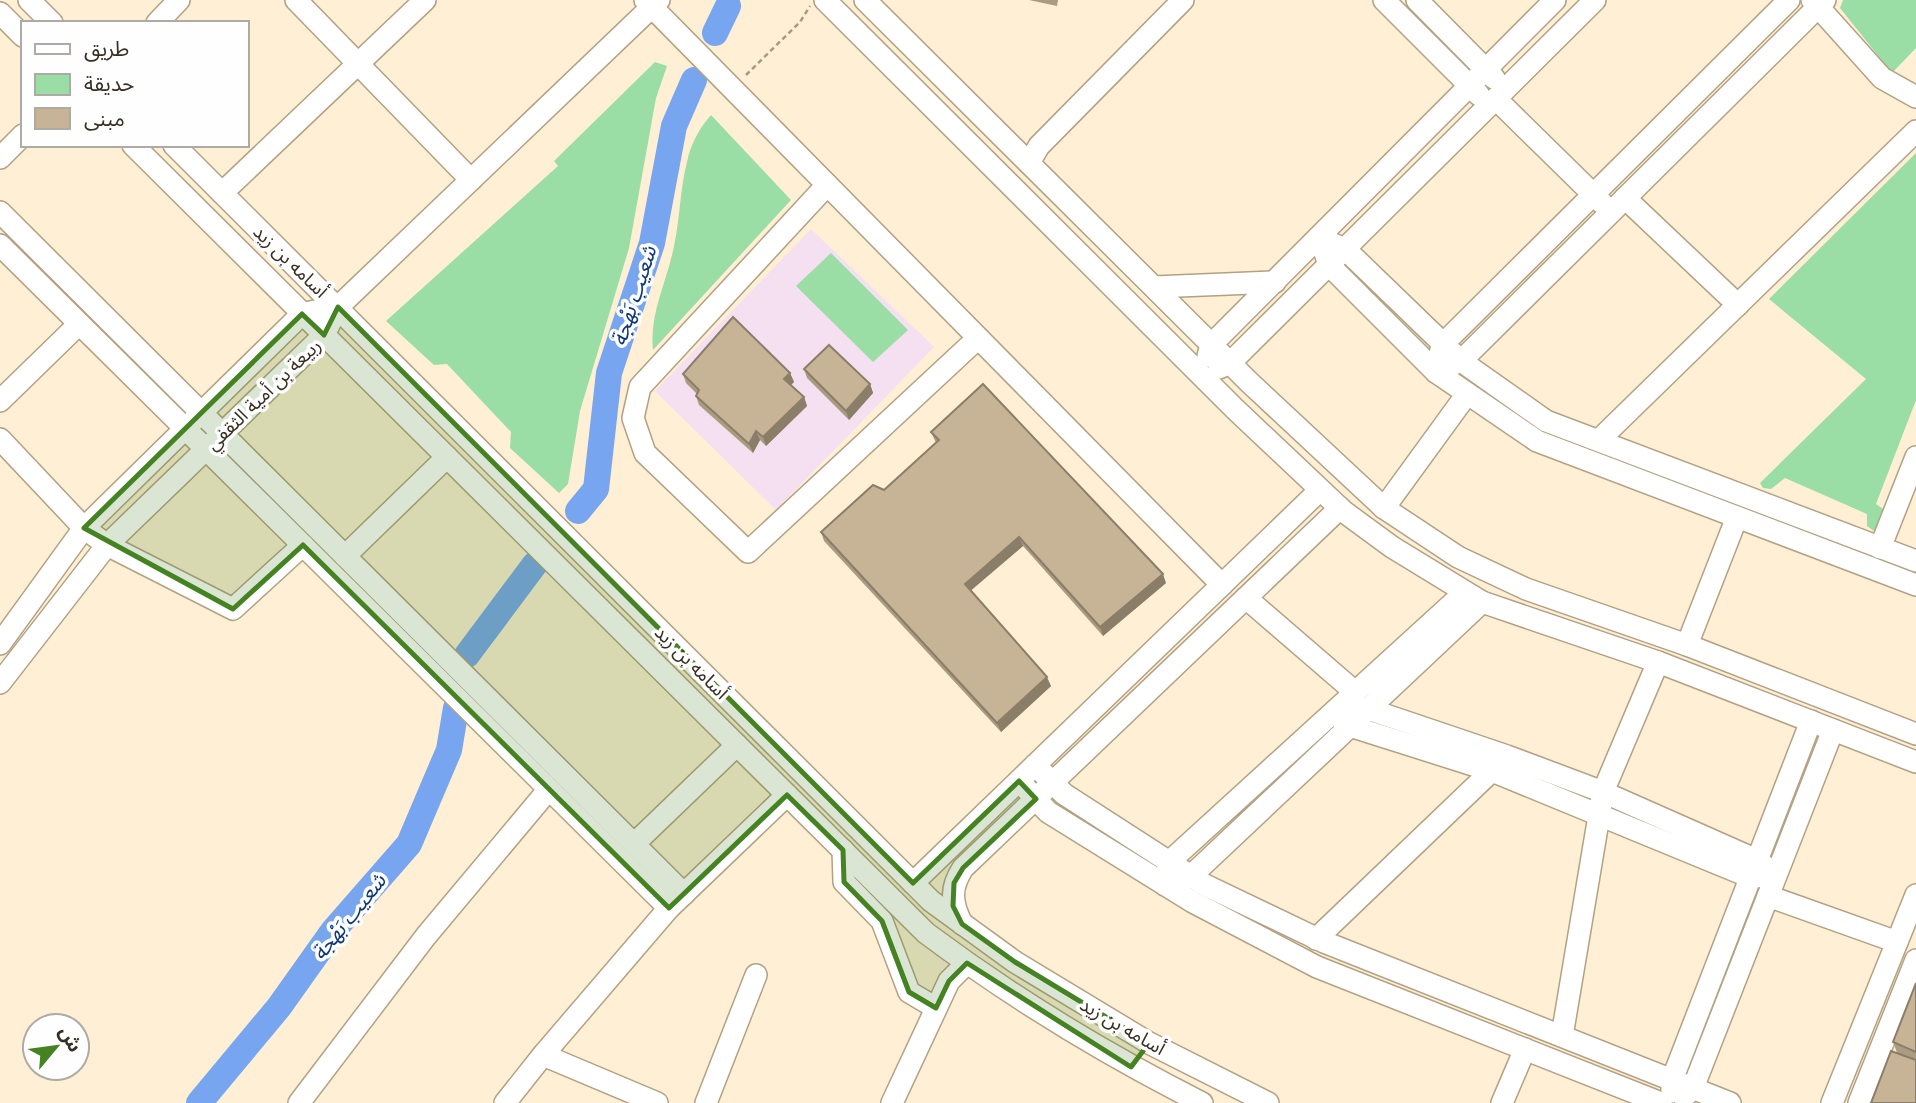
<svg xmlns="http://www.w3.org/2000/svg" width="1916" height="1103" font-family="'Golos Text','Noto Sans Arabic',sans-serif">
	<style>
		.education { fill: #f4e0f0 }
		.green { fill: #9adda5 }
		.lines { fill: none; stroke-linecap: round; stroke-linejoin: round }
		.river { stroke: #77a5ef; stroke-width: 26 }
		.minor-casing { stroke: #b3a183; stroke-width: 24 }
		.path { stroke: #a59a85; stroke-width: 2.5; stroke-dasharray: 5 3.5; stroke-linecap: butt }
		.minor { stroke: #fff; stroke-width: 21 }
		.wall { fill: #ab9b81 }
		.shaded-wall { fill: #8b7e69 }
		.building { fill: #c7b496; stroke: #8b7e69; stroke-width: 2 }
		.marked { fill: #448222; fill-opacity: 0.2; stroke: #448222; stroke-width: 5; stroke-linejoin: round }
		.labels { text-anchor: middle; stroke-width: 7; stroke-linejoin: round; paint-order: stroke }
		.street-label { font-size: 19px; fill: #362f22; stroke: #fefefe }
		.water-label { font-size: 21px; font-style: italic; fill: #0d3777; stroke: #fefefe }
	</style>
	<rect width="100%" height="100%" fill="#feefd5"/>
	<path class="education" d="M 811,229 L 934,347 L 776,510 L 655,391 Z"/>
	<g class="green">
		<path d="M 1843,0 L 1916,0 L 1916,48 L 1892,73 L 1840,8 Z"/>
		<path d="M 655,62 L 667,66 L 656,98 L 629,248 L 580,411 L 568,484 L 559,493 L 510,448 L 511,432 L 447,364 L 434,365 L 386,321 L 558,166 L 554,161 Z"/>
		<path d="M 711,115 L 791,200 L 653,350 C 649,314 667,282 674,246 C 680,219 680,189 687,162 C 691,143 699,129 711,115 Z"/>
		<path d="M 1916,153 L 1916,400 L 1876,504 L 1886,511 L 1874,531 L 1867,526 L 1867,514 L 1785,478 L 1771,489 L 1763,488 L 1760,483 L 1866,379 L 1769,299 Z"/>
		<path d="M 831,253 L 908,330 L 873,362 L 796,286 Z"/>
	</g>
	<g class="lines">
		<g class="river">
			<path d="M 715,33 L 728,6"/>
			<path d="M 578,511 L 596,489 L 609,373 L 652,243 L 674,126 L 694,80"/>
			<path d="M 467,655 L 535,564"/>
			<path d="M 199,1103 L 279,1007 L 333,931 L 409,844 L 449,750 L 456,708"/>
		</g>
		<g class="minor-casing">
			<g id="minor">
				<path d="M 29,0 L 52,23"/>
				<path d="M 296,0 L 471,180"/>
				<path d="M 645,0 L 1222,585"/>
				<path d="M 825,0 L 1235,409 L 1343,511 L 1392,547 L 1482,602 L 1658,662 L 1916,762"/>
				<path d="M 865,0 L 1249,382 L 1384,508 L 1458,557 L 1526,589 L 1687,645 L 1916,734"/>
				<path d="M 1384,0 L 1479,95"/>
				<path d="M 1417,0 L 1494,78"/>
				<path d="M 1789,0 L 1442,345 L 1436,372 L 1461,361 L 1825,0"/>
				<path d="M 1812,0 L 1882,78 L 1916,97"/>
				<path d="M 0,13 L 23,36"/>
				<path d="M 157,23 L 179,0"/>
				<path d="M 1496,99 L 1602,203"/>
				<path d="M 133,145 L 926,933 C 1013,998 1105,1054 1202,1103"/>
				<path d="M 174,145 L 931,901 L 1015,962 L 1149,1043 L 1268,1103"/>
				<path d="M 0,158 L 23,135"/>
				<path d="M 1029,163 L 1039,146 L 1183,0"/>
				<path d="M 827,185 L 640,387 L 633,418 L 645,453 L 748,552 L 978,338"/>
				<path d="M 222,193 L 425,0"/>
				<path d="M 1625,198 L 1738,305"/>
				<path d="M 0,212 L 684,894"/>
				<path d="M 1333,244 L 1345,249 L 1461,361 L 1546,421 L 1916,561"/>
				<path d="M 0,245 L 669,908"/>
				<path d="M 1325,253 L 1329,265 L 1436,372 L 1537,441 L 1916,585"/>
				<path d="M 1154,287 L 1275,282"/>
				<path d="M 1208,356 L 1211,345 L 1555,0"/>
				<path d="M 1219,368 L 1230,363 L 1595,0"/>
				<path d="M 0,401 L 79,324"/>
				<path d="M 0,439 L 84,528 L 107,545 L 233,609 L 303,545"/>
				<path d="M 1599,440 L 1916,131"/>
				<path d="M 1384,508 L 1467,394"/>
				<path d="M 1880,548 L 1916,457"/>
				<path d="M 345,556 L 447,457"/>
				<path d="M 1464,593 L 1169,862 L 1165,885 L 1191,876 L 1482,602"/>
				<path d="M 1246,598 L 1355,692"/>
				<path d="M 0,644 L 84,528 L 302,314 L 315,311"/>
				<path d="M 1687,645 L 1737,517"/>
				<path d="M 0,683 L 107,545 L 324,335 L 338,307 L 659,0"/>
				<path d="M 1357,710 L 1368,709 L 1507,756 L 1603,792 L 1759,861 L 1775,876"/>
				<path d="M 1341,719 L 1350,726 L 1492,771 L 1750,877 L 1775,876"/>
				<path d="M 1035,765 L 1064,794 L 1205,885 L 1324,942 L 1730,1103"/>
				<path d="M 1019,781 L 1048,812 L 1193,902 L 1317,967 L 1661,1103"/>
				<path d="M 634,844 L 737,745"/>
				<path d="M 843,850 L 844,882 L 882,921 L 909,992 L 936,1008"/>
				<path d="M 913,883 L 1320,490"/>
				<path d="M 1768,896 L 1897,942"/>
				<path d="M 962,924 C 951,902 950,888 963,868 L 1340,508"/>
				<path d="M 1316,939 L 1501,762"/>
				<path d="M 1562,1036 L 1603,792 L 1658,662"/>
				<path d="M 543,1055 L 657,1103"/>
				<path d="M 1672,1092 L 1672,1080 L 1811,721"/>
				<path d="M 1684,1097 L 1693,1088 L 1833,730"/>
				<path d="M 299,1103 L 426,936 L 549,789"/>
				<path d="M 505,1103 L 543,1055 L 669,908 L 787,795"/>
				<path d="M 706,1103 L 756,975"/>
				<path d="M 892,1103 L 949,981 L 967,963"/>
				<path d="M 1502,1103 L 1525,1049"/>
				<path d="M 1832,1103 L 1916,895"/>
				<path d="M 1859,1103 L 1916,960"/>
			</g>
		</g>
		<path class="path" d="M 746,75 L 800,22 L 810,6"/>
		<use href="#minor" class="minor"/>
	</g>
	<g class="wall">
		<path d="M 1029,0 L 1058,0 L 1057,6 Z"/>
		<path d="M 804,369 L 870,384 L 873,393 L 849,420 L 807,378 Z"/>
		<path d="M 790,373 L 794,382 L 791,385 L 804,397 L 807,406 L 766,446 L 760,440 L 753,453 L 699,405 L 696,396 L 697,394 L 686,383 L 683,374 Z"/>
		<path d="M 931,432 L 1166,583 L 1103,636 L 1023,546 L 971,590 L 1051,686 L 1001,732 L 824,541 L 821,532 L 884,490 L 936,443 Z"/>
		<path d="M 1916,983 L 1916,1103 L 1893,1042 Z"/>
	</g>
	<g class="shaded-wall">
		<path d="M 790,373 L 794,382 L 787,388 L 784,379 Z"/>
		<path d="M 870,384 L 873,393 L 849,420 L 846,411 Z"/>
		<path d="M 804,397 L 807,406 L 766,446 L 763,437 Z"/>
		<path d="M 756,431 L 760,440 L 753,453 L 749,444 Z"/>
		<path d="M 1019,537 L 1023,546 L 968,593 L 965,584 Z"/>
		<path d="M 1163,574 L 1166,583 L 1103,636 L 1100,627 Z"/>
		<path d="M 1047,677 L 1051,686 L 1001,732 L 997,723 Z"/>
	</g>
	<g class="building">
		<path d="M 733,317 L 790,373 L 784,379 L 804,397 L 763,437 L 756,431 L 749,444 L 696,396 L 699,390 L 683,374 Z"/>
		<path d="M 829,345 L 870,384 L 846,411 L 804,369 Z"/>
		<path d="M 983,384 L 1163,574 L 1100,627 L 1019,537 L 965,584 L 1047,677 L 997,723 L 821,532 L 873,485 L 884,490 L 939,440 L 931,432 Z"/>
		<path d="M 1916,983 L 1916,1052 L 1893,1042 Z"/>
		<path d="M 1891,1051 L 1916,1060 L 1916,1103 L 1871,1103 Z"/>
	</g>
	<path class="marked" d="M 338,307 L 913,883 L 1019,781 L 1036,799 L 963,868 L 954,883 L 953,906 L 962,924 L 1015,962 L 1149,1043 L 1131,1067 L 967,963 L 949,981 L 936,1008 L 909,992 L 882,921 L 844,882 L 843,850 L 787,795 L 669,908 L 303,545 L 233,609 L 84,528 L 302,314 L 324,335 Z"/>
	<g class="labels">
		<g class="street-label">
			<text transform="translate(291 261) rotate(44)" y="7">أسامه بن زيد</text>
			<text transform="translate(263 394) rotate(-44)" y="7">ربيعة بن أمية الثقفي</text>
			<text transform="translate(692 662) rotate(45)" y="7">أسامه بن زيد</text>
			<text transform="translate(1123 1026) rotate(30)" y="7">أسامه بن زيد</text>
		</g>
		<g class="water-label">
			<text transform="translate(634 296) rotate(-72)" y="7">شعيب بَهْجة</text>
			<text transform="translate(349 917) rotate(-51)" y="7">شعيب بَهْجة</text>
		</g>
	</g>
	<rect x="21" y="21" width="228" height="126" fill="#fefefe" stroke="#aeaba6" stroke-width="2"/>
	<rect x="35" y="44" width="35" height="10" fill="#ffffff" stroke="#aeaba6" stroke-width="2"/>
	<text x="84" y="56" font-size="21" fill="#362f22">طريق</text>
	<rect x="35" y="74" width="35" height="21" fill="#9adda5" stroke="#aeaba6" stroke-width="2"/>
	<text x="84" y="91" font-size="21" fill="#362f22">حديقة</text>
	<rect x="35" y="108" width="35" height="21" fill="#c7b496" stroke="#aeaba6" stroke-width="2"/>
	<text x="84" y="126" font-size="21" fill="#362f22">مبنى</text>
	<g transform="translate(56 1047) rotate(61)"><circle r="33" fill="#fefefe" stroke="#aeaba6" stroke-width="2"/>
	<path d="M0-5L12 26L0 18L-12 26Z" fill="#448222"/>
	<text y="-10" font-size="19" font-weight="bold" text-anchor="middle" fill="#362f22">ش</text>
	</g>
</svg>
